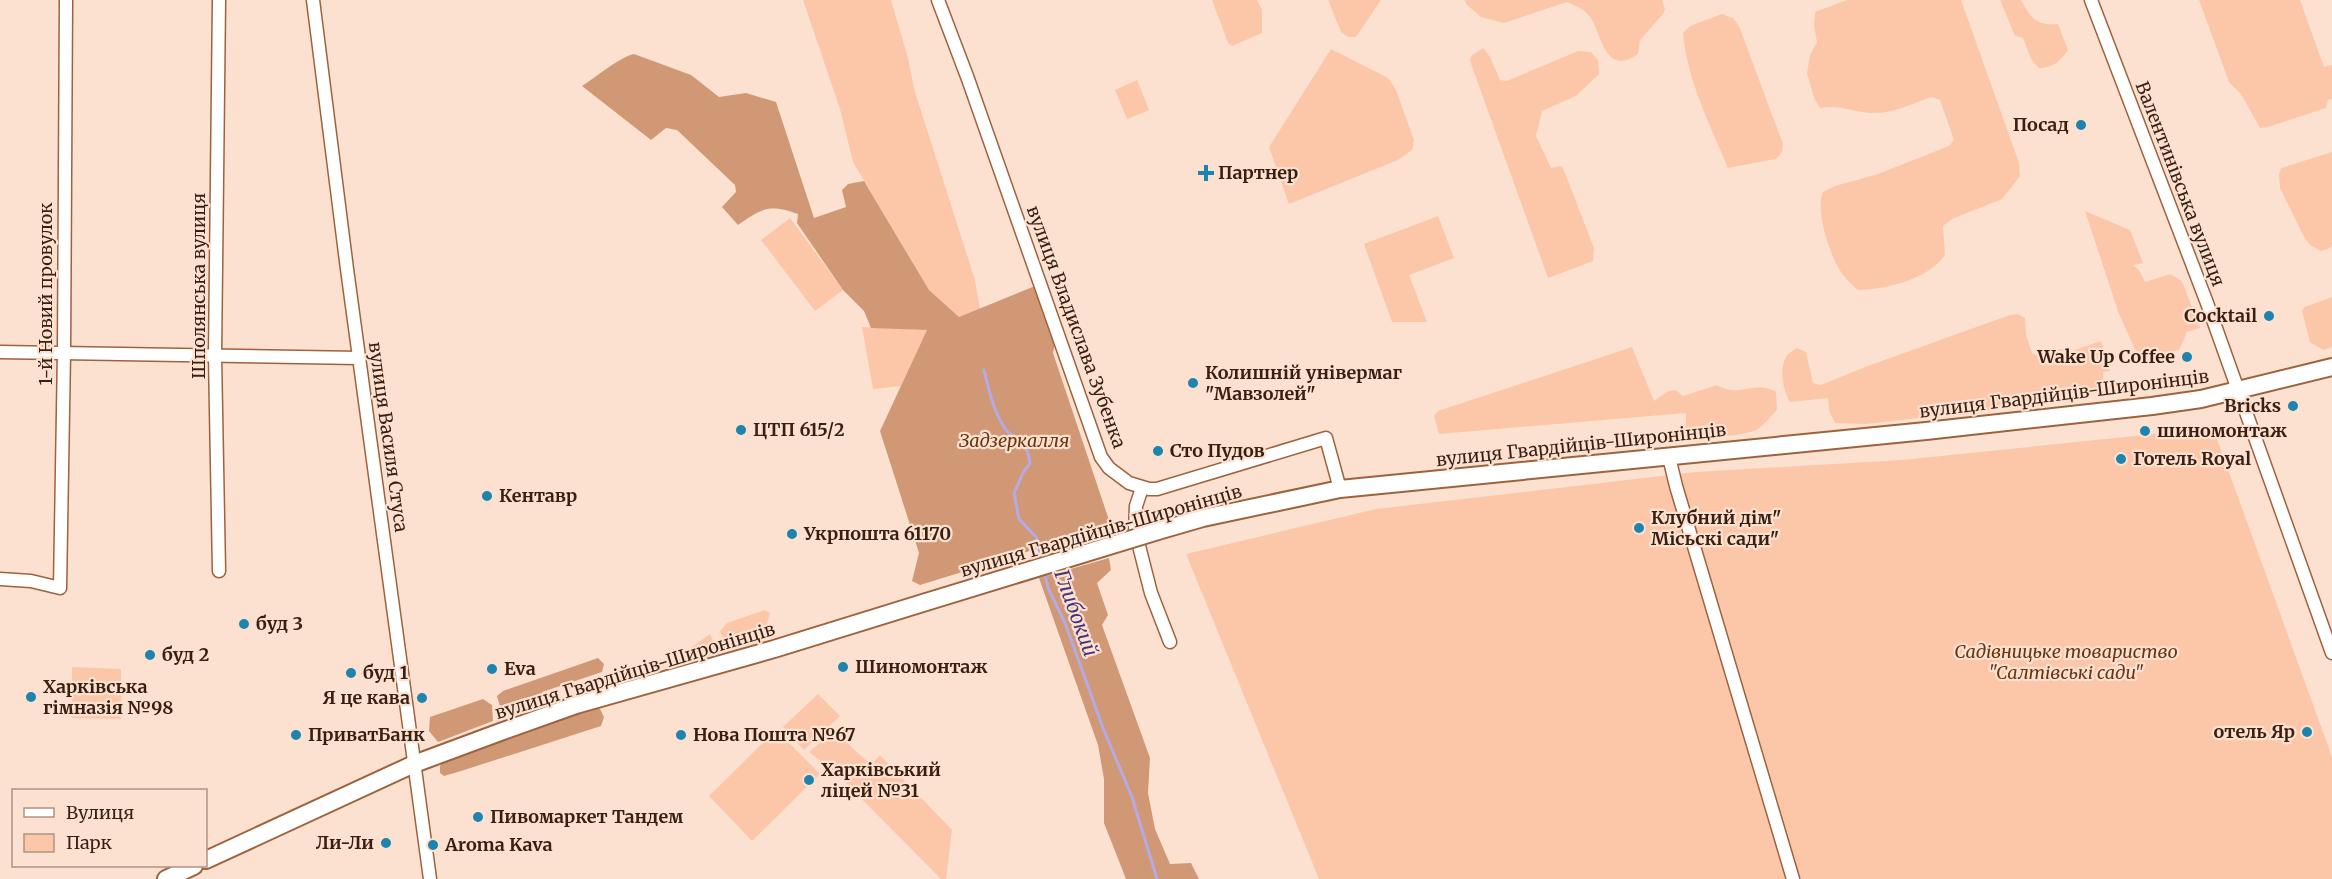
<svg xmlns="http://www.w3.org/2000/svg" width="2332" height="879" font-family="Merriweather,serif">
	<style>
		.green { fill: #fcc7a9 }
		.forest { fill: #d19876 }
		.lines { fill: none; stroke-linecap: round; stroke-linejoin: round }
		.stream { stroke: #b4abe6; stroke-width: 3 }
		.minor-casing { stroke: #9e623d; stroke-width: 15 }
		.major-casing { stroke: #9e623d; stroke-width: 20 }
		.minor { stroke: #fff; stroke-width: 12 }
		.major { stroke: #fff; stroke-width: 16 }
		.major-bridge-casing { stroke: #9e623d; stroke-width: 20; stroke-linecap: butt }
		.major-bridge { stroke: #fff; stroke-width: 16 }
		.poi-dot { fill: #1d84ad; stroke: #fce1d1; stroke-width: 2 }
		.labels { text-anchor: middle; stroke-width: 4.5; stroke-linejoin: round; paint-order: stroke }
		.poi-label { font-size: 18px; font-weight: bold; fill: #381f10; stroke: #fce1d1; text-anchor: start }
		.street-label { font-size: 18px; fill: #381f10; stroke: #fce1d1 }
		.park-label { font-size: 18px; font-style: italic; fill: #6a340e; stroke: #fce1d1 }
		.water-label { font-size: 20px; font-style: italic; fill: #453479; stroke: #fce1d1 }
	</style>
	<rect width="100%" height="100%" fill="#fce1d1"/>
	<g class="green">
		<path d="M 803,0 L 891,0 L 908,58 L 914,89 L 975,280 L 987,352 L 959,317 L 929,290 L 853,162 L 840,109 Z"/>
		<path d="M 1212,0 L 1257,0 L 1262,10 L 1262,33 L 1232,46 L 1228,43 Z"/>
		<path d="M 1328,0 L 1381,0 L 1356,37 L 1348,37 L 1341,32 Z"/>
		<path d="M 1465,0 L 1662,0 L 1665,9 L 1663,14 L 1640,40 L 1638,54 C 1604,78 1602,33 1590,17 C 1584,9 1576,6 1567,2 L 1504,23 L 1481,17 L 1466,4 Z"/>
		<path d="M 1847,0 L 1961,0 L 2019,163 L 2020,176 L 2002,199 L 1952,219 L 1943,226 L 1945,255 C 1927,280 1887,289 1858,290 C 1850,283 1844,277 1839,269 C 1829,252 1815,210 1823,192 L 1835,186 L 1878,174 L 1949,146 L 1954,140 L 1940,100 L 1931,97 C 1912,104 1892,114 1871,113 C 1853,112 1838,104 1820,108 L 1814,98 L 1807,73 L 1810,55 L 1817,42 L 1814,26 L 1815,12 Z"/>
		<path d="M 2000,0 L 2021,0 C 2031,18 2036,26 2058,24 L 2068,50 C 2060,61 2053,68 2039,68 L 2031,59 L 2023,38 L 2015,36 Z"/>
		<path d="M 2199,0 L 2300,0 L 2324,67 L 2332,65 L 2332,99 L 2328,100 L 2326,108 L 2268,127 L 2260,128 L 2241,94 L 2229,82 Z"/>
		<path d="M 1722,14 L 1733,18 L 1739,26 L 1783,144 L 1782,152 L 1776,159 L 1728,168 C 1710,125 1687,80 1683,33 L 1690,26 Z"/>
		<path d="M 1483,48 L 1490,57 L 1500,80 L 1507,81 L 1578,51 L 1591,52 L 1598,60 L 1599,74 L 1576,96 L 1542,111 L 1536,136 L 1551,168 L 1560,166 L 1563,168 L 1594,248 L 1593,261 L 1548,278 L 1470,61 L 1471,56 Z"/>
		<path d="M 1331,49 L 1388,78 L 1396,90 L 1414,140 L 1412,150 L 1398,160 L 1289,204 L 1269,147 Z"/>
		<path d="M 1137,80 L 1149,110 L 1127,119 L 1115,90 Z"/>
		<path d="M 2332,152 L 2332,247 L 2321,251 L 2310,245 L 2304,237 L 2280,188 L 2279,175 L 2281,168 Z"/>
		<path d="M 2085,211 L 2130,230 L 2143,263 L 2133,265 L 2139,270 L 2145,282 L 2170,274 L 2182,281 L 2200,328 L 2187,332 L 2179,350 L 2138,356 L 2119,314 Z"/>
		<path d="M 1438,216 L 1454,258 L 1409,275 L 1427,322 L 1392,322 L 1364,244 Z"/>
		<path d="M 790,218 L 843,290 L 815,311 L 761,240 Z"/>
		<path d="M 2332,297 L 2332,347 L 2323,350 L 2310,342 L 2302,311 L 2304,307 Z"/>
		<path d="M 2018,314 L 2025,318 L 2026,335 L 2032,353 L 2038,356 L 2061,349 L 2072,351 L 2101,341 L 2110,367 L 2110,371 L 2103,372 L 2104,384 L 2077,400 L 1866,424 L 1835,423 L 1829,410 L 1828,398 L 1790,402 C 1783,390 1779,370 1786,357 C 1788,353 1793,351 1797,348 L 1806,352 L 1813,383 L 1821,385 L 1865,367 L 2010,315 Z"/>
		<path d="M 862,327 L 927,330 L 901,386 L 873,389 Z"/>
		<path d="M 1632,347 L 1654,401 L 1668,391 L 1676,390 L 1683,396 L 1717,385 C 1740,399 1754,379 1776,392 L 1777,409 C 1772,416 1765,424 1758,429 C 1744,437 1698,440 1686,428 L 1686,413 L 1439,434 L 1434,416 L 1438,411 Z"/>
		<path d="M 2213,428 L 2332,757 L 2332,879 L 1319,879 L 1186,554 L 1376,509 L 1696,472 L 1902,460 Z"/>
		<path d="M 765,610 L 770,613 L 763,638 L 731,648 L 725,645 L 720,631 L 727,623 Z"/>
		<path d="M 710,634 L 719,653 L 673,666 L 673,660 Z"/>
		<path d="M 72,667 L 121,669 L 121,719 L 72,718 Z"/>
		<path d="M 818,694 L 840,716 L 804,750 L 783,727 Z"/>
		<path d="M 776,730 L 820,774 L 752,841 L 709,796 Z"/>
		<path d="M 833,737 L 844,740 L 871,765 L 880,755 L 952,830 L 946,879 L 941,879 L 835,772 L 809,752 L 823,740 Z"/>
	</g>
	<g class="forest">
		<path d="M 634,54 L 691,75 L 719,97 L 746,93 L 776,102 L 814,218 L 846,207 L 842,190 L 848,184 L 864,181 L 929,290 L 959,317 L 1040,284 L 1057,333 L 1053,353 L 1111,526 L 920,585 L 912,581 L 919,553 L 880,431 L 927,330 L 871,328 L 864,311 L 843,290 L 797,223 L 798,214 C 769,204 762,208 738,225 L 722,207 L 736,192 L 735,185 L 677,130 L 666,128 L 651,140 L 582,86 C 596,77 620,57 634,54 Z"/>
		<path d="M 1109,558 L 1111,570 L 1097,583 L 1108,615 L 1102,625 L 1150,758 L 1148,793 L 1155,829 L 1170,864 L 1191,863 L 1199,879 L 1126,879 L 1104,823 L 1104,779 L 1098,745 L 1039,578 Z"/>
		<path d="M 598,658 L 604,664 L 602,672 L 542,692 L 543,701 L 541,705 L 503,717 L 497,696 L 503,691 Z"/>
		<path d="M 483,699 L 492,705 L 493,721 L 438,742 L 429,731 L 430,717 Z"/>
		<path d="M 593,707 L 600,709 L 604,717 L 601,726 L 461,771 L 444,776 L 440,773 L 440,766 L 446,759 Z"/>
	</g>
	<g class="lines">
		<g class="stream">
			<path d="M 984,370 C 989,391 993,409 1004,427 C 1014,444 1025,432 1030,463 L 1023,473 L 1014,493 L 1019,519 L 1036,537 L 1042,562"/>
			<path d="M 1044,571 L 1048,588 L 1065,623 L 1103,728 L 1132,797 L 1157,879"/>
		</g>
		<g class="minor-casing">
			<g id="minor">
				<path d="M 219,0 L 215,356 L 219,571"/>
				<path d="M 313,0 L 347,269 L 430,879"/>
				<path d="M 938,0 L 968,79 L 1101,457 L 1109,468 L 1129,483 L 1149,489 L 1157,489 L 1326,438 L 1340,489"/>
				<path d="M 2091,0 L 2207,303 L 2332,653"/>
				<path d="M 0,352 L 359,358"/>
				<path d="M 1669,457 L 1676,486 L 1793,879"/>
				<path d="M 1142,488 L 1136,506 L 1135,530 L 1151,593 L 1170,642"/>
				<path d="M 0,579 L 31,581 L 60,588 L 64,352 L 66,0"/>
			</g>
		</g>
		<g class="major-casing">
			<g id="major">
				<path d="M 1158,531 L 1203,518 L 1340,489 L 1926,431 L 2152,406 L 2201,399 L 2332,367"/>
				<path d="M 206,860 L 414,764 L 503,731 L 576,705 L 774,649 L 926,602"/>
				<path d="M 166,879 L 194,866"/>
			</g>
		</g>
		<use href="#minor" class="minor"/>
		<use href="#major" class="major"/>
		<g class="major-bridge-casing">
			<path id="major-bridge" d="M 926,602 L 1158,531"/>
		</g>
		<use href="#major-bridge" class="major-bridge"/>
	</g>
	<g class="poi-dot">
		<circle cx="2081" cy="125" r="6"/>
		<path d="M1203 164h6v6h6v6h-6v6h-6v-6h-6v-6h6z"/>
		<circle cx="2269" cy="316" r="6"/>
		<circle cx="2187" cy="357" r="6"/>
		<circle cx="1193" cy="383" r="6"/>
		<circle cx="2293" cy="406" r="6"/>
		<circle cx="741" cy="430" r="6"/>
		<circle cx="2145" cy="431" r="6"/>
		<circle cx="1158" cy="451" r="6"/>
		<circle cx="2121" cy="459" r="6"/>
		<circle cx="487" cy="496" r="6"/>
		<circle cx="1639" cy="528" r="6"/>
		<circle cx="792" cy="534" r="6"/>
		<circle cx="244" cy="624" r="6"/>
		<circle cx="150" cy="655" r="6"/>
		<circle cx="843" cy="667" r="6"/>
		<circle cx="492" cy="669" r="6"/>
		<circle cx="351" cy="673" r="6"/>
		<circle cx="31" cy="697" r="6"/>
		<circle cx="422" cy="698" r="6"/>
		<circle cx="2307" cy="732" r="6"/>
		<circle cx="296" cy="735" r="6"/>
		<circle cx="681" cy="735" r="6"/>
		<circle cx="809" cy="780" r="6"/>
		<circle cx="478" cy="817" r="6"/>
		<circle cx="386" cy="843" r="6"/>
		<circle cx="433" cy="845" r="6"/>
	</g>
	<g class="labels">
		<g class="poi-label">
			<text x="2069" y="131" text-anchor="end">Посад</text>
			<text x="1218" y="179">Партнер</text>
			<text x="2257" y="322" text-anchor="end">Cocktail</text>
			<text x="2175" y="363" text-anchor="end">Wake Up Coffee</text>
			<text x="1205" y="379">Колишній універмаг<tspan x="1205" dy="21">"Мавзолей"</tspan></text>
			<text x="2281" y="412" text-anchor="end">Bricks</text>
			<text x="753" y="436">ЦТП 615/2</text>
			<text x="2157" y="437">шиномонтаж</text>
			<text x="1170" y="457">Сто Пудов</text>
			<text x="2133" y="465">Готель Royal</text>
			<text x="499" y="502">Кентавр</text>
			<text x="1651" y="524">Клубний дім"<tspan x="1651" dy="21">Місьскі сади"</tspan></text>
			<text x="804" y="540">Укрпошта 61170</text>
			<text x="256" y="630">буд 3</text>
			<text x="162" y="661">буд 2</text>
			<text x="855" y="673">Шиномонтаж</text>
			<text x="504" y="675">Eva</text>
			<text x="363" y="679">буд 1</text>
			<text x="43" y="693">Харківська<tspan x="43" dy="21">гімназія №98</tspan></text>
			<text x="410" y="704" text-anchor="end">Я це кава</text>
			<text x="2295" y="738" text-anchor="end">отель Яр</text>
			<text x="308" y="741">ПриватБанк</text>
			<text x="693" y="741">Нова Пошта №67</text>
			<text x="821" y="776">Харківський<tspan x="821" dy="21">ліцей №31</tspan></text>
			<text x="490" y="823">Пивомаркет Тандем</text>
			<text x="374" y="849" text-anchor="end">Ли-Ли</text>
			<text x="445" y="851">Aroma Kava</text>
		</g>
		<g class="street-label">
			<text transform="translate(2180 184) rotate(69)" y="6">Валентинівська вулиця</text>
			<text transform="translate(199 286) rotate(-90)" y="6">Шполянська вулиця</text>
			<text transform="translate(46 294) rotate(-90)" y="6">1-й Новий провулок</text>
			<text transform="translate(1076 327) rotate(70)" y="6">вулиця Владислава Зубенка</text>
			<text transform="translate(2064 394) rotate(-7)" y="6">вулиця Гвардійців-Широнінців</text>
			<text transform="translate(388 437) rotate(82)" y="6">вулиця Василя Стуса</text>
			<text transform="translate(1581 445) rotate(-6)" y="6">вулиця Гвардійців-Широнінців</text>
			<text transform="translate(1101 531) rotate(-16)" y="6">вулиця Гвардійців-Широнінців</text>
			<text transform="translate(635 671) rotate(-17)" y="6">вулиця Гвардійців-Широнінців</text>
		</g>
		<g class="park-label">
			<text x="1014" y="447">Задзеркалля</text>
			<text x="2066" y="658">Садівницьке товариство<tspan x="2066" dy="21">"Салтівські сади"</tspan></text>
		</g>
		<g class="water-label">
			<text transform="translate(1076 613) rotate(70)" y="7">Глибокий</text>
		</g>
	</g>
	<rect x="12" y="789" width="195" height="78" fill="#fce1d1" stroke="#ae9384" stroke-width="1.5"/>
	<rect x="24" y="808" width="30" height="9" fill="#ffffff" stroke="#ae9384" stroke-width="1.5"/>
	<text x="66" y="819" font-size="18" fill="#381f10">Вулиця</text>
	<rect x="24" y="834" width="30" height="18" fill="#fcc7a9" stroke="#ae9384" stroke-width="1.5"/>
	<text x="66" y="849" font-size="18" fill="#381f10">Парк</text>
</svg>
